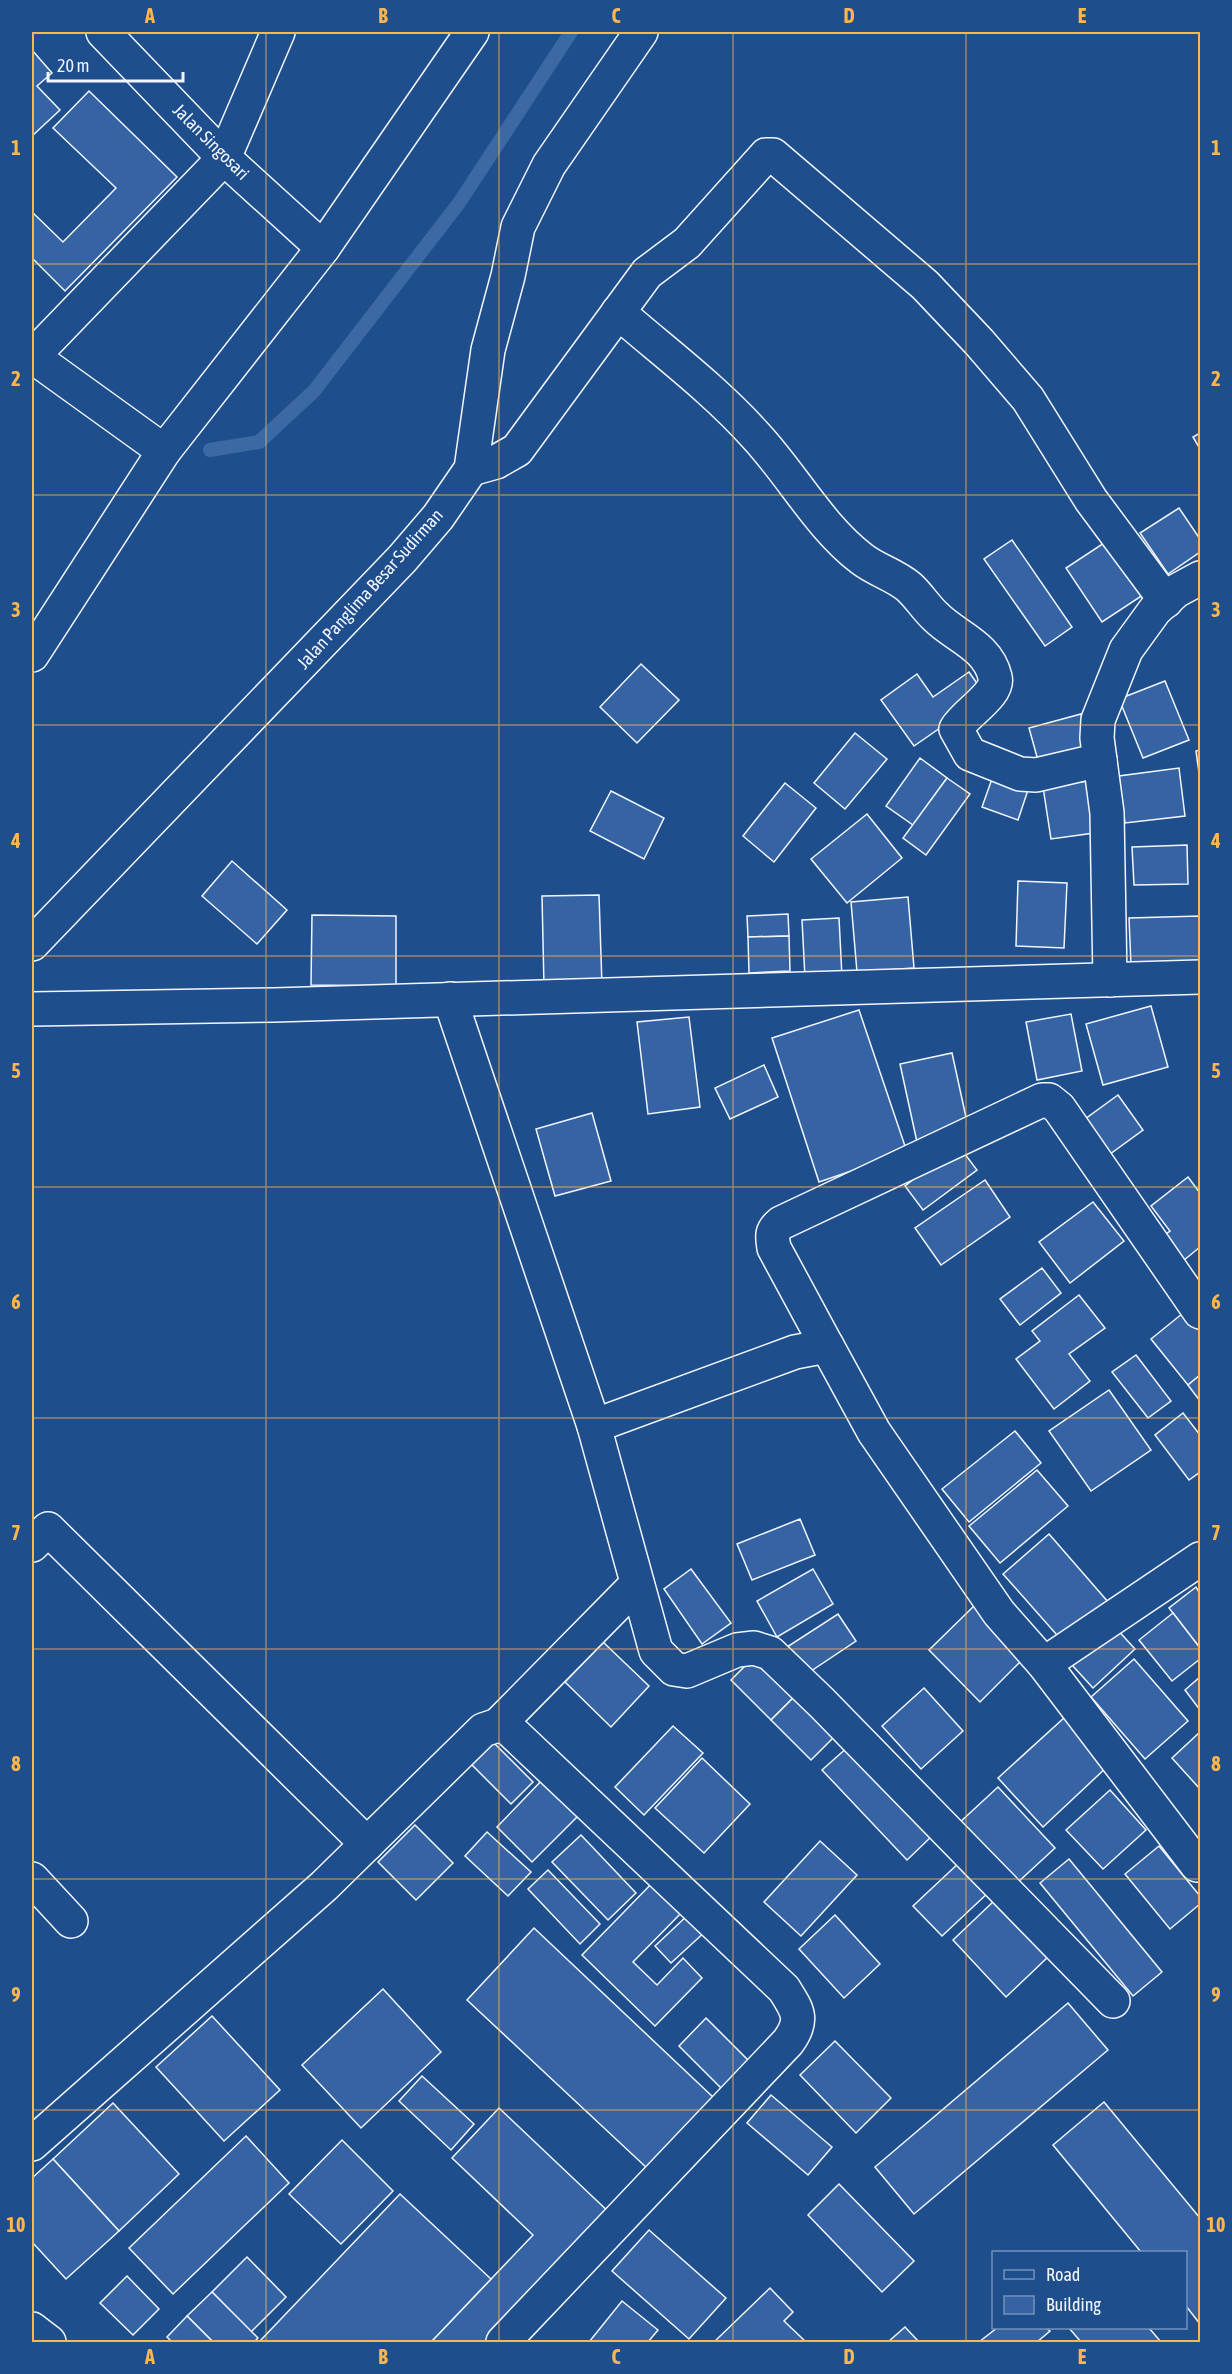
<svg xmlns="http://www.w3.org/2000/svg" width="1232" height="2374" font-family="'Asap Condensed',sans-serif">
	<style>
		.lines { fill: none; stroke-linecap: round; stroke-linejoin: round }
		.stream { stroke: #3b69a3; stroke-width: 14 }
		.building { fill: #3563a3; stroke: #f2f6ff; stroke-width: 1.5 }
		.minor-casing { stroke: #f2f6ff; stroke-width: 36 }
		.major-casing { stroke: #f2f6ff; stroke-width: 36 }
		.minor { stroke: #1f4e8c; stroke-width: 33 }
		.major { stroke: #1f4e8c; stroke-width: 33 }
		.grid { fill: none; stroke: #ffb74d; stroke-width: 1.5; stroke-opacity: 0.55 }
		.labels { text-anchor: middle; stroke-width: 4.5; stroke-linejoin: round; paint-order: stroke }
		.street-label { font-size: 18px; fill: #f2f6ff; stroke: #1f4e8c }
		.neatline { fill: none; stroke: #ffb74d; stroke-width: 2 }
		.grid-label { font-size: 20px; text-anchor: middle; font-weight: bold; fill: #ffb74d }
	</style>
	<rect width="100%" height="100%" fill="#1f4e8c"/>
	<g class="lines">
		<path class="stream" d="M 210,450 L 259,442 L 314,391 L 459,203 L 571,32"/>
	</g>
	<g class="building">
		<path d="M 32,50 L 52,73 L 37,86 L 60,110 L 32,136 Z"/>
		<path d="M 89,91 L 177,177 L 65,291 L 32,258 L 32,212 L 63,242 L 116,188 L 53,128 Z"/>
		<path d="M 1200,433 L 1200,449 L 1193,437 Z"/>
		<path d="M 1179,508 L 1200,539 L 1200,552 L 1168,574 L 1140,533 Z"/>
		<path d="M 1110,539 L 1146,593 L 1102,622 L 1066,568 Z"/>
		<path d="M 1012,540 L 1072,627 L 1045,646 L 984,559 Z"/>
		<path d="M 641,664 L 679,700 L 637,743 L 600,707 Z"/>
		<path d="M 969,672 L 986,696 L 914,746 L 881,700 L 917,674 L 933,697 Z"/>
		<path d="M 1165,681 L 1189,740 L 1143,758 L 1119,699 Z"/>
		<path d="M 1081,714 L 1091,750 L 1039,764 L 1029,728 Z"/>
		<path d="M 855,733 L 887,759 L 845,809 L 814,783 Z"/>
		<path d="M 1200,750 L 1200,780 L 1196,751 Z"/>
		<path d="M 920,758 L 947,778 L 913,825 L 886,806 Z"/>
		<path d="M 1179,768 L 1185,816 L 1125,823 L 1119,776 Z"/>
		<path d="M 993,776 L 1028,790 L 1018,820 L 982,807 Z"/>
		<path d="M 947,778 L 970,794 L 926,855 L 903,838 Z"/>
		<path d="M 1088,781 L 1094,833 L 1051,839 L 1043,787 Z"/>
		<path d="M 785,783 L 816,808 L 774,862 L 743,836 Z"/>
		<path d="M 611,791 L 664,818 L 644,859 L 590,831 Z"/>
		<path d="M 867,814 L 902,858 L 847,903 L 811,859 Z"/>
		<path d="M 1187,845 L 1188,884 L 1134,885 L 1132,847 Z"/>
		<path d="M 232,861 L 287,910 L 257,944 L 202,896 Z"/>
		<path d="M 1018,881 L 1067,883 L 1064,948 L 1016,946 Z"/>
		<path d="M 599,895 L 602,986 L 544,987 L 542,896 Z"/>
		<path d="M 908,897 L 914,968 L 857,972 L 851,902 Z"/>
		<path d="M 788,914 L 789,936 L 748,937 L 747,916 Z"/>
		<path d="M 312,915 L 396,916 L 396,986 L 311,985 Z"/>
		<path d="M 1200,916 L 1200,964 L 1131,966 L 1129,918 Z"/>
		<path d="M 839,918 L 842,977 L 805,978 L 802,920 Z"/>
		<path d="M 789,936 L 790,971 L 749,973 L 748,937 Z"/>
		<path d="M 1151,1006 L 1168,1067 L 1103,1085 L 1086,1024 Z"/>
		<path d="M 859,1010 L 907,1152 L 819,1182 L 772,1038 Z"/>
		<path d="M 1071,1014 L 1082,1071 L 1037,1080 L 1026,1022 Z"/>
		<path d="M 689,1017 L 700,1107 L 648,1114 L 637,1022 Z"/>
		<path d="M 952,1053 L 969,1131 L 917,1142 L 900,1064 Z"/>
		<path d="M 764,1065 L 778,1097 L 730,1119 L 715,1088 Z"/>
		<path d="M 1118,1095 L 1143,1130 L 1106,1157 L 1081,1122 Z"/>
		<path d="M 592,1113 L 611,1181 L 555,1196 L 536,1129 Z"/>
		<path d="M 958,1145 L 977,1170 L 923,1210 L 905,1186 Z"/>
		<path d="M 1188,1177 L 1200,1193 L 1200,1247 L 1178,1265 L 1158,1240 L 1170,1231 L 1151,1206 Z"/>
		<path d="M 985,1180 L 1010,1217 L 941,1265 L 915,1228 Z"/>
		<path d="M 1093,1202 L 1124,1241 L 1070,1283 L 1039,1242 Z"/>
		<path d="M 1042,1268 L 1061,1293 L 1020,1325 L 1000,1299 Z"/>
		<path d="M 1079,1295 L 1105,1328 L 1069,1354 L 1090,1381 L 1054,1409 L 1016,1359 L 1040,1341 L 1032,1331 Z"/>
		<path d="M 1188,1309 L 1200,1325 L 1200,1375 L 1188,1385 L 1151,1339 Z"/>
		<path d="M 1136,1355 L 1171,1401 L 1148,1418 L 1112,1372 Z"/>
		<path d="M 1200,1375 L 1200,1401 L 1188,1385 Z"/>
		<path d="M 1109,1390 L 1151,1450 L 1091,1491 L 1049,1431 Z"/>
		<path d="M 1183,1413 L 1200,1435 L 1200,1472 L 1189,1480 L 1155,1435 Z"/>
		<path d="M 1015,1431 L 1041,1463 L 969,1522 L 942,1489 Z"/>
		<path d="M 1037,1470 L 1068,1506 L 1000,1563 L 969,1526 Z"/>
		<path d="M 800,1519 L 815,1555 L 752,1580 L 737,1544 Z"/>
		<path d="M 1049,1534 L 1109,1603 L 1064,1643 L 1003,1574 Z"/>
		<path d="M 691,1569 L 731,1623 L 702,1644 L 664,1589 Z"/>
		<path d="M 813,1569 L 833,1604 L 777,1637 L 757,1601 Z"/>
		<path d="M 1196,1587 L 1200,1594 L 1200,1648 L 1169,1608 Z"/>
		<path d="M 975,1605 L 1026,1656 L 980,1702 L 929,1650 Z"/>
		<path d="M 1173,1613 L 1200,1648 L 1200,1659 L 1172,1681 L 1139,1640 Z"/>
		<path d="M 838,1614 L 856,1641 L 805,1675 L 787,1647 Z"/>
		<path d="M 1114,1626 L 1135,1649 L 1093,1688 L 1072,1665 Z"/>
		<path d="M 603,1642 L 649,1686 L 611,1727 L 565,1682 Z"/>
		<path d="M 761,1650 L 801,1690 L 771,1720 L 731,1680 Z"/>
		<path d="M 1134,1659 L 1188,1721 L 1145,1759 L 1091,1697 Z"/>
		<path d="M 1200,1677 L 1200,1710 L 1185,1690 Z"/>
		<path d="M 924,1688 L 963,1731 L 921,1769 L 882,1726 Z"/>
		<path d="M 801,1690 L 841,1730 L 811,1760 L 771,1720 Z"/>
		<path d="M 1065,1717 L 1109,1765 L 1043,1827 L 998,1778 Z"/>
		<path d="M 673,1726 L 703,1753 L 644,1815 L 615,1787 Z"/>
		<path d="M 1200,1732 L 1200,1789 L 1172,1758 Z"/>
		<path d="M 491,1740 L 533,1782 L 511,1804 L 469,1762 Z"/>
		<path d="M 849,1746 L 933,1835 L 907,1860 L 822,1770 Z"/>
		<path d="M 702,1758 L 750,1804 L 704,1853 L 655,1808 Z"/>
		<path d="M 545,1777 L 582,1812 L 532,1862 L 497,1827 Z"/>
		<path d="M 998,1787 L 1055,1848 L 1015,1885 L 958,1824 Z"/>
		<path d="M 1110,1790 L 1146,1830 L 1103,1869 L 1066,1830 Z"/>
		<path d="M 415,1825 L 453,1863 L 416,1900 L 378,1862 Z"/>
		<path d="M 487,1832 L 531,1872 L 508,1896 L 465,1856 Z"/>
		<path d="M 581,1835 L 636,1893 L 608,1920 L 552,1862 Z"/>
		<path d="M 820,1841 L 857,1875 L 801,1936 L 764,1902 Z"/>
		<path d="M 1159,1846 L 1200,1896 L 1200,1904 L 1170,1929 L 1125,1874 Z"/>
		<path d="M 1069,1859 L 1162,1972 L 1133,1996 L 1040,1883 Z"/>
		<path d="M 962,1860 L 990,1891 L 942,1936 L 913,1906 Z"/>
		<path d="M 548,1870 L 600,1924 L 580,1944 L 528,1889 Z"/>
		<path d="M 658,1877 L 688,1906 L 633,1962 L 657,1985 L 683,1958 L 702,1978 L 655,2026 L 582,1955 Z"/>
		<path d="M 995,1900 L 1049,1956 L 1006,1997 L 953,1940 Z"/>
		<path d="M 691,1912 L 707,1930 L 671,1963 L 655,1946 Z"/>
		<path d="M 835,1915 L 880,1964 L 844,1998 L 799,1949 Z"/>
		<path d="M 534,1928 L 714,2098 L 648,2169 L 467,2000 Z"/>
		<path d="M 383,1989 L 441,2052 L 361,2128 L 302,2065 Z"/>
		<path d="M 1068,2003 L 1108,2050 L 914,2214 L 875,2167 Z"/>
		<path d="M 212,2016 L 280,2090 L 224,2141 L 156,2067 Z"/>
		<path d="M 706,2018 L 752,2064 L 724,2091 L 679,2046 Z"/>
		<path d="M 835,2041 L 891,2098 L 856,2133 L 800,2075 Z"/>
		<path d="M 422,2076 L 474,2124 L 451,2150 L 399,2101 Z"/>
		<path d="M 771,2095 L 832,2147 L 808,2175 L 747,2123 Z"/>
		<path d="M 1104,2102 L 1200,2218 L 1200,2324 L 1186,2306 L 1186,2252 L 1141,2252 L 1053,2145 Z"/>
		<path d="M 113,2103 L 179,2174 L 119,2231 L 53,2159 Z"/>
		<path d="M 499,2108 L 613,2216 L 493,2342 L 431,2342 L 533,2235 L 452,2158 Z"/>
		<path d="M 246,2136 L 289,2183 L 173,2294 L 129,2248 Z"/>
		<path d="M 342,2140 L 393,2191 L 341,2244 L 289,2194 Z"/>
		<path d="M 53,2159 L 119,2231 L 66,2279 L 32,2242 L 32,2178 Z"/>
		<path d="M 839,2184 L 914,2261 L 882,2292 L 808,2215 Z"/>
		<path d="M 400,2194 L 491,2279 L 431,2342 L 259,2342 Z"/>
		<path d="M 649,2230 L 726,2298 L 689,2339 L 612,2271 Z"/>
		<path d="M 247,2257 L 286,2297 L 251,2332 L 212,2292 Z"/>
		<path d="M 127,2276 L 159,2309 L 133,2335 L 100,2303 Z"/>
		<path d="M 770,2288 L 793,2312 L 784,2321 L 806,2342 L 717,2342 L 715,2341 Z"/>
		<path d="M 212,2292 L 258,2338 L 254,2342 L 213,2342 L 187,2316 Z"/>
		<path d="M 622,2301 L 658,2330 L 648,2342 L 589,2342 Z"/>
		<path d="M 187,2316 L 213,2342 L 172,2342 L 167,2337 Z"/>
		<path d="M 905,2327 L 919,2342 L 888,2342 Z"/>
		<path d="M 997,2328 L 1046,2328 L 1050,2331 L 1037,2342 L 979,2342 Z"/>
		<path d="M 1069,2328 L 1149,2328 L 1161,2342 L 1081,2342 Z"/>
	</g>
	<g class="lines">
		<g class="minor-casing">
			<g id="minor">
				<path d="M 103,32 L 224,158 L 323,248"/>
				<path d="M 618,312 C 664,352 715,390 756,436 C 793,476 819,526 862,559 C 876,570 895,575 909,587 C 919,596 926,608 936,617 C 956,637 988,646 995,677 C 1000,694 964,714 956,729 L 970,754 L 1020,774 L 1036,775 L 1100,760"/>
				<path d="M 32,356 L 164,451"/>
				<path d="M 32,357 L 224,158 L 278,32"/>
				<path d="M 471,469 L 496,462 L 517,450 L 647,273 L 687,243 L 766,155 L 773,155 L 925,285 L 979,342 L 1028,399 L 1091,500 L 1166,601"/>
				<path d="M 1110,980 L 1107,813 L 1097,738 L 1098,720 L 1126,650 L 1155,610 L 1176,591 L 1200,578"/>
				<path d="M 450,999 L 594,1426 L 656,1651 L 674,1669 L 687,1671 L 737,1650 L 754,1648 L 770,1653 L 822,1703 L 1113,2001"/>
				<path d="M 32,1009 L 274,1005 L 1200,977"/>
				<path d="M 827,1346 L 774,1248 C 772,1236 771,1231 781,1223 L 1042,1100 L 1049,1100 L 1059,1108 L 1200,1312"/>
				<path d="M 594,1426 L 795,1352 L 827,1346 L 874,1432 L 999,1613 L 1044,1664 L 1197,1865"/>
				<path d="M 32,1545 L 48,1529 L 367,1844"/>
				<path d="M 1044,1664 L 1200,1559"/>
				<path d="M 498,1725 L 637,1584"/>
				<path d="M 32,1879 L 71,1921"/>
				<path d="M 32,2144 L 324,1886 L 483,1730 L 498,1725 L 508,1728 L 784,1989 C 797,2010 805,2019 788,2042 L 503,2342"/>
			</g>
		</g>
		<g class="major-casing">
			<g id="major">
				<path d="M 32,655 L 164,451 L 323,248 L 472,32"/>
				<path d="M 32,944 L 402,559 L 438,517 L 471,469 L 488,350 L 508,276 L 518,227 L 549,165 L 641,32"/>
				<path d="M 32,2329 L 49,2342"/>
			</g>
		</g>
		<use href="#minor" class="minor"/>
		<use href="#major" class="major"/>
	</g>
	<path class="grid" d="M 266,32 L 266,2342M 499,32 L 499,2342M 733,32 L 733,2342M 966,32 L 966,2342M 32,264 L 1200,264M 32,495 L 1200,495M 32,725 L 1200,725M 32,956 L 1200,956M 32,1187 L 1200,1187M 32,1418 L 1200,1418M 32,1649 L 1200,1649M 32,1879 L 1200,1879M 32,2110 L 1200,2110"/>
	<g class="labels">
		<g class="street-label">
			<text transform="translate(211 142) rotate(45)" y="6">Jalan Singosari</text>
			<text transform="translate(370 589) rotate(-48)" y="6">Jalan Panglima Besar Sudirman</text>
		</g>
	</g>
	<rect width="1232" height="2374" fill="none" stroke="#1f4e8c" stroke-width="66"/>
	<rect x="992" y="2251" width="195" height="78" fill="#1f4e8c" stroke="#7391ba" stroke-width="1.5"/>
	<rect x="1004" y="2270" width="30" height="9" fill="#1f4e8c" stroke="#7391ba" stroke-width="1.5"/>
	<text x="1046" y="2281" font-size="18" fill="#f2f6ff">Road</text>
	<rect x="1004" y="2296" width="30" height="18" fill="#3563a3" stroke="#7391ba" stroke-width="1.5"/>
	<text x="1046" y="2311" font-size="18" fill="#f2f6ff">Building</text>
	<path d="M48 72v9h135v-9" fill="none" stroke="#f2f6ff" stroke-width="3"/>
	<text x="57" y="72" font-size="18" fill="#f2f6ff" stroke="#1f4e8c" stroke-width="4.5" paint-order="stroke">20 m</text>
	<rect x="33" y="33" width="1166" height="2308" class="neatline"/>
	<g class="grid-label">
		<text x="150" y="23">A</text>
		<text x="383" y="23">B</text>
		<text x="616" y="23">C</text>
		<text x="849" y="23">D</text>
		<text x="1082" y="23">E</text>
		<text x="16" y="155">1</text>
		<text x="1216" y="155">1</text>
		<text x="16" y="386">2</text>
		<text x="1216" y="386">2</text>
		<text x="16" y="617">3</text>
		<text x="1216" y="617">3</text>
		<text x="16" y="848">4</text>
		<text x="1216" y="848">4</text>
		<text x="16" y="1078">5</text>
		<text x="1216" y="1078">5</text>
		<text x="16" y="1309">6</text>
		<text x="1216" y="1309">6</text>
		<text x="16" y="1540">7</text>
		<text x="1216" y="1540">7</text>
		<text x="16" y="1771">8</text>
		<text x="1216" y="1771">8</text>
		<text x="16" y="2002">9</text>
		<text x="1216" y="2002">9</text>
		<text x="16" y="2232">10</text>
		<text x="1216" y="2232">10</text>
		<text x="150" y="2364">A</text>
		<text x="383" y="2364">B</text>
		<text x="616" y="2364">C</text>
		<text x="849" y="2364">D</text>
		<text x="1082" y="2364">E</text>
	</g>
</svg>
